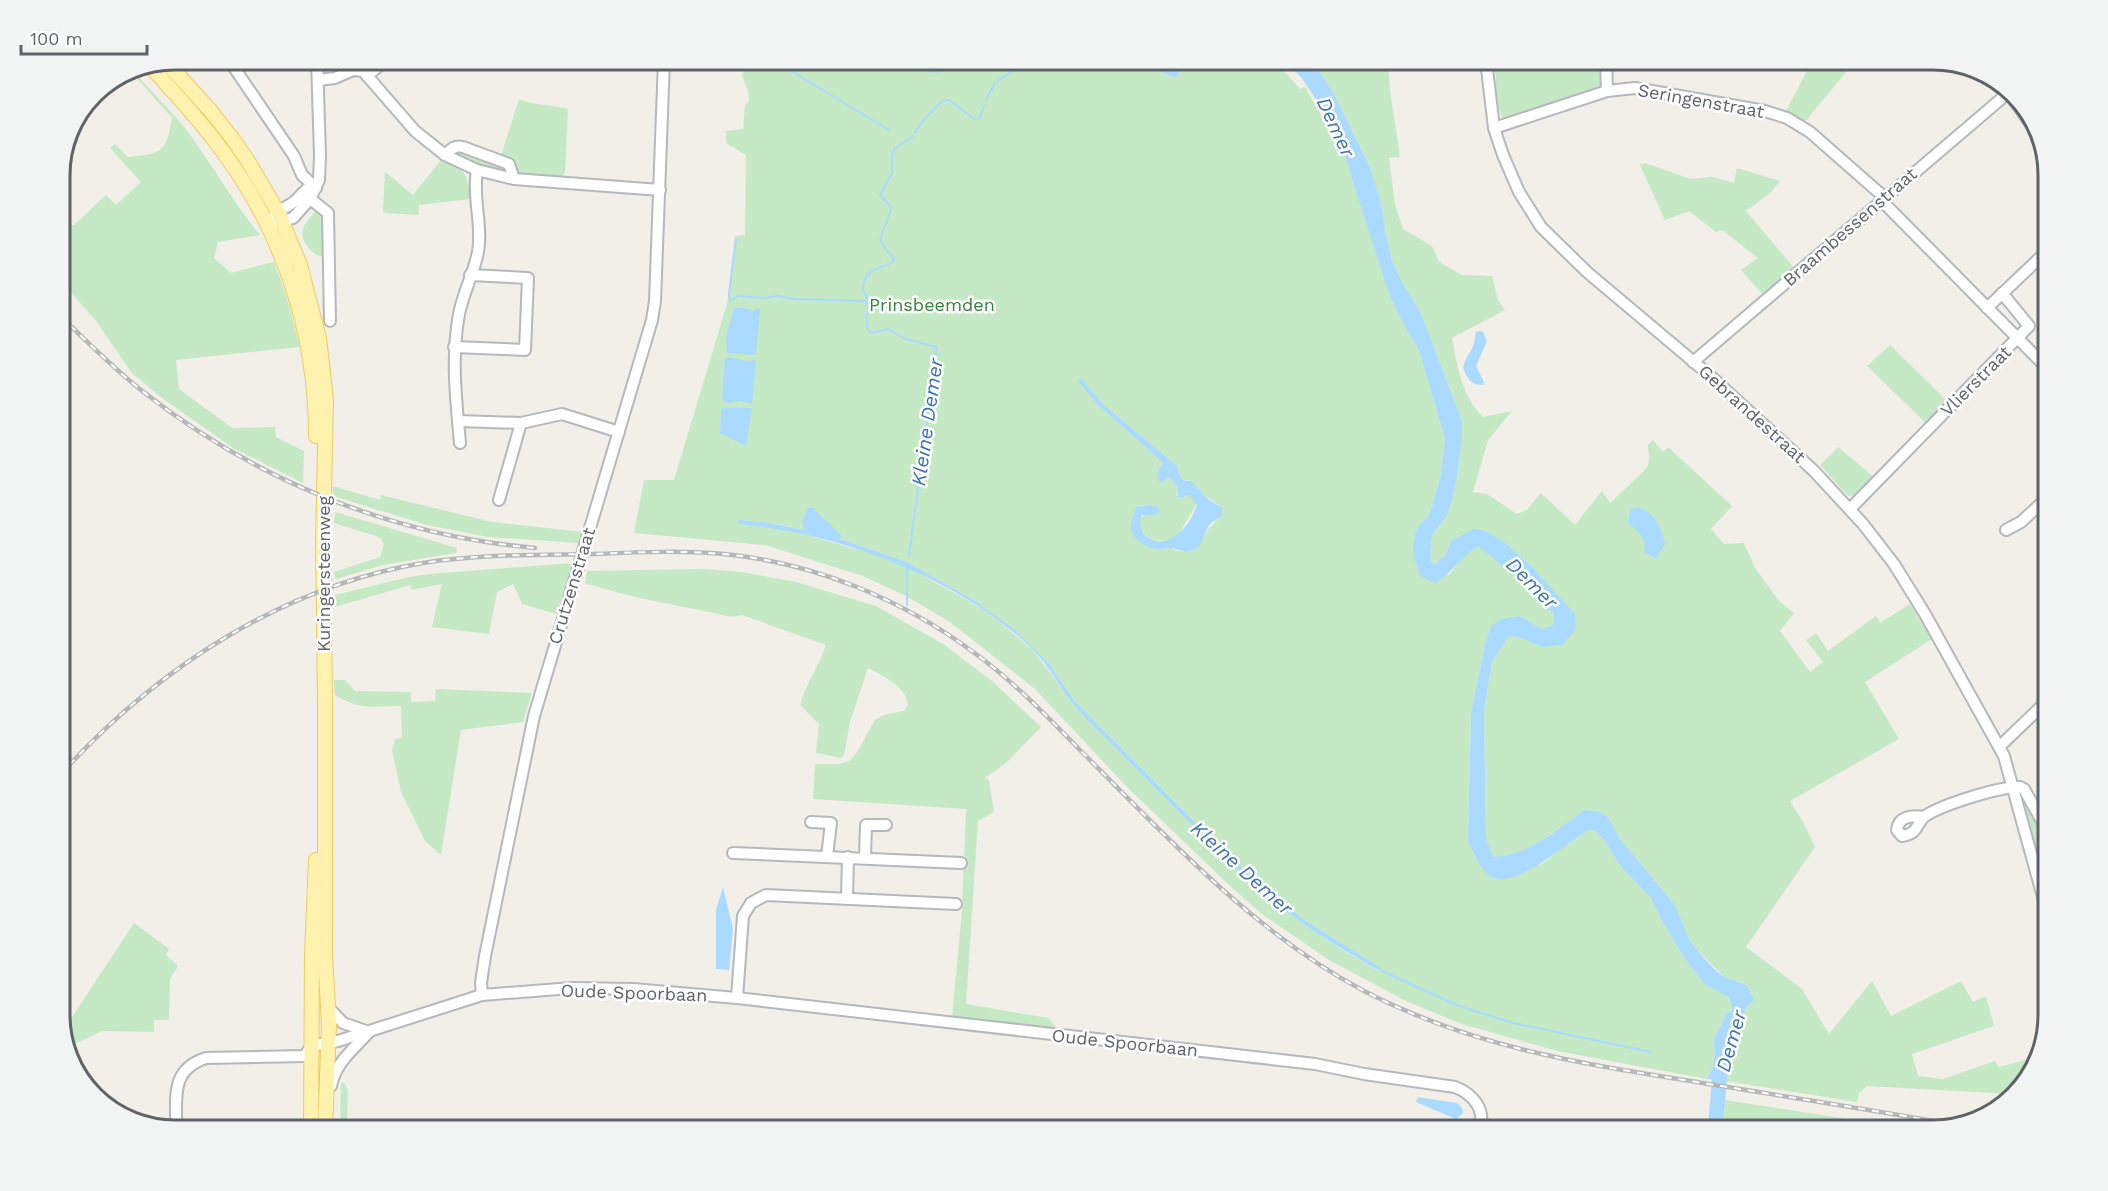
<svg xmlns="http://www.w3.org/2000/svg" width="2108" height="1191" font-family="'Work Sans',sans-serif">
	<style>
		.green { fill: #c5e8c5; fill-rule: evenodd }
		.water { fill: #aadaff }
		.lines { fill: none; stroke-linecap: round; stroke-linejoin: round }
		.stream { stroke: #aadaff; stroke-width: 2 }
		.river { stroke: #aadaff; stroke-width: 15 }
		.minor-casing { stroke: #b5b8bc; stroke-width: 14 }
		.major-casing { stroke: #f2c960; stroke-width: 16 }
		.minor { stroke: #fff; stroke-width: 10 }
		.major { stroke: #fff2af; stroke-width: 14 }
		.rail-casing { stroke: #b6b7b8; stroke-width: 4.5 }
		.rail { stroke: #fff; stroke-width: 2; stroke-dasharray: 7; stroke-linecap: butt }
		.labels { text-anchor: middle; stroke-width: 5; stroke-linejoin: round; paint-order: stroke }
		.street-label { font-size: 18px; fill: #5f6368; stroke: #fff }
		.park-label { font-size: 18px; fill: #348238; stroke: #fff }
		.water-label { font-size: 20px; font-style: italic; fill: #4174aa; stroke: #fff }
		.rim { fill: none; stroke: #5f6368; stroke-width: 3 }
	</style>
	<rect width="100%" height="100%" fill="#f1efe8"/>
	<g class="green">
		<path d="M 749,60 L 909,60 L 912,64 L 969,60 L 1132,60 L 1176,78 L 1184,60 L 1264,60 L 1287,74 L 1300,89 L 1305,87 L 1344,153 L 1362,207 L 1383,276 L 1397,312 L 1419,351 L 1445,439 L 1440,479 L 1429,516 L 1420,524 L 1413,554 L 1449,575 L 1463,556 L 1478,546 L 1511,573 L 1554,614 L 1553,627 L 1542,629 L 1520,616 L 1485,645 L 1471,713 L 1468,839 L 1475,858 L 1540,865 L 1588,830 L 1595,830 L 1604,840 L 1621,867 L 1650,897 L 1666,928 L 1685,959 L 1704,984 L 1729,996 L 1732,1010 L 1725,1015 L 1722,1024 L 1715,1036 L 1714,1042 L 1715,1062 L 1707,1079 L 1557,1051 L 1462,1024 L 1408,1002 L 1329,960 L 1263,915 L 1229,885 L 1127,787 L 1035,689 L 950,622 L 906,596 L 863,576 L 765,545 L 634,533 L 644,480 L 674,480 L 727,304 L 735,236 L 745,235 L 746,155 L 726,143 L 726,131 L 743,129 L 745,106 L 749,101 L 748,91 L 742,75 ZM 1083,380 L 1104,405 L 1177,466 L 1182,480 L 1189,480 C 1199,489 1206,499 1219,505 L 1222,517 C 1206,526 1205,540 1191,552 L 1177,551 L 1171,548 L 1159,549 L 1139,541 L 1132,532 L 1131,527 L 1139,505 L 1158,506 C 1137,517 1131,526 1154,541 L 1171,540 L 1179,534 L 1197,503 L 1189,495 L 1181,498 L 1176,495 L 1178,488 L 1170,478 L 1162,482 L 1163,463 L 1097,404 ZM 823,517 L 840,539 L 907,562 L 975,601 L 1014,629 L 1047,661 L 1074,700 L 1222,850 L 1262,886 L 1306,921 L 1381,968 L 1382,971 C 1372,969 1363,961 1353,956 C 1312,932 1275,904 1240,872 L 1076,708 L 1034,651 L 994,617 L 969,601 L 907,567 L 873,554 L 800,533 L 766,526 L 739,524 L 740,520 L 764,522 L 806,530 L 802,522 Z"/>
		<path d="M 1312,60 L 1388,60 L 1390,91 L 1400,157 L 1389,158 L 1395,204 L 1403,229 L 1432,246 L 1439,262 L 1462,275 L 1492,276 L 1498,300 L 1505,310 L 1452,338 C 1457,365 1462,397 1483,417 L 1512,411 L 1488,440 L 1473,492 L 1487,494 L 1517,514 L 1527,510 L 1541,493 L 1575,525 L 1602,491 L 1610,503 L 1644,471 C 1652,462 1648,456 1648,445 L 1653,440 L 1663,452 L 1668,447 L 1732,506 L 1711,529 L 1724,544 L 1744,543 L 1755,568 L 1779,601 L 1794,613 L 1780,631 L 1810,672 L 1823,662 L 1806,640 L 1816,633 L 1828,651 L 1876,616 L 1880,623 L 1910,604 L 1932,639 L 1865,682 L 1899,739 L 1790,801 L 1803,822 L 1815,847 L 1746,947 L 1802,989 L 1829,1034 L 1872,981 L 1891,1016 L 1961,981 L 1973,1002 L 1986,996 L 1994,1026 L 1912,1054 L 1918,1076 L 1943,1079 L 1995,1061 L 1999,1067 L 2037,1057 L 2033,1073 L 2011,1094 L 1867,1086 L 1859,1093 L 1857,1102 L 1725,1081 L 1726,1062 L 1746,1008 L 1754,1000 L 1747,985 L 1724,977 L 1691,943 L 1675,905 L 1620,839 L 1608,817 L 1584,810 C 1557,831 1528,854 1493,858 L 1486,837 L 1484,711 L 1492,662 L 1509,636 L 1521,638 L 1542,647 L 1575,615 L 1532,567 L 1503,541 L 1465,533 L 1451,541 L 1445,557 L 1436,565 L 1430,560 L 1432,535 L 1447,516 L 1455,490 L 1462,441 L 1462,421 L 1421,313 L 1401,280 L 1392,261 L 1386,235 L 1381,203 L 1370,167 L 1333,92 ZM 1642,508 L 1656,520 L 1646,547 L 1644,538 Z"/>
		<path d="M 1495,60 L 1602,60 L 1603,89 L 1504,120 C 1495,108 1496,75 1495,60 Z"/>
		<path d="M 1794,60 L 1856,60 L 1804,123 L 1785,113 L 1808,69 Z"/>
		<path d="M 131,69 C 152,92 175,114 193,139 C 216,171 235,205 260,235 L 218,242 L 214,258 L 231,273 L 274,262 L 286,295 L 300,347 L 176,360 L 179,389 L 232,428 L 275,427 L 276,437 L 304,451 L 303,483 L 233,448 L 162,398 L 131,372 L 97,322 L 60,280 L 60,213 L 73,226 L 106,195 L 116,205 L 141,182 L 110,148 L 115,144 L 128,157 C 162,154 167,151 172,118 L 130,70 Z"/>
		<path d="M 519,99 L 530,103 L 565,108 L 568,110 L 565,171 L 562,178 L 520,175 L 500,159 Z"/>
		<path d="M 454,150 L 507,166 L 510,173 L 483,167 L 452,153 Z"/>
		<path d="M 441,160 C 466,171 468,172 470,199 L 419,205 L 418,215 L 385,213 L 383,211 L 385,172 L 413,195 Z"/>
		<path d="M 1645,163 L 1690,179 L 1713,177 L 1734,183 L 1737,168 L 1780,181 L 1770,193 L 1746,211 L 1795,269 L 1764,296 L 1741,270 L 1758,258 L 1722,230 L 1716,232 L 1689,211 L 1665,220 L 1640,165 Z"/>
		<path d="M 316,210 L 322,219 L 326,257 C 312,257 298,240 304,226 C 307,221 312,215 316,210 Z"/>
		<path d="M 1890,345 L 1949,403 L 1927,424 L 1867,366 Z"/>
		<path d="M 1838,447 L 1875,478 L 1857,495 L 1848,496 L 1820,465 Z"/>
		<path d="M 333,486 L 380,500 L 381,495 L 492,522 L 583,532 L 579,543 L 488,537 L 427,525 L 333,496 Z"/>
		<path d="M 335,512 L 457,548 L 456,553 L 383,565 L 336,579 L 334,572 L 380,557 L 384,544 L 381,539 L 376,536 L 334,523 Z"/>
		<path d="M 573,563 L 556,614 L 522,604 L 513,584 L 497,592 L 489,634 L 432,627 L 442,584 L 412,590 L 410,585 L 335,607 L 335,595 L 409,577 L 430,574 Z"/>
		<path d="M 704,569 L 742,572 L 796,582 L 876,606 L 943,644 L 992,681 L 1041,727 L 1006,763 L 985,778 L 989,780 L 994,812 L 978,821 L 966,1004 L 1048,1018 L 1055,1026 L 1050,1031 L 952,1018 L 962,910 L 966,809 L 813,799 L 815,764 L 840,764 L 849,761 L 856,754 L 875,720 L 884,715 L 904,711 L 908,705 C 907,687 882,675 868,668 L 850,722 L 844,755 L 841,758 L 816,753 L 819,724 L 800,705 C 806,684 819,666 826,645 L 742,615 C 729,619 717,613 705,611 C 663,603 626,596 585,583 L 587,571 Z"/>
		<path d="M 334,680 L 345,680 L 355,691 L 411,692 L 411,702 L 435,701 L 436,689 L 532,693 L 523,722 L 461,730 L 441,855 L 425,841 L 401,792 L 392,750 L 395,739 L 402,738 L 401,706 C 373,706 361,711 335,695 Z"/>
		<path d="M 2021,792 L 2025,793 L 2048,837 L 2048,859 L 2039,864 L 2020,794 Z"/>
		<path d="M 134,923 L 169,949 L 166,955 L 178,966 L 170,979 L 169,1020 L 154,1020 L 154,1032 L 102,1031 L 68,1047 L 63,1031 Z"/>
		<path d="M 341,1082 L 345,1084 L 348,1090 L 347,1122 L 356,1123 L 356,1131 L 340,1131 Z"/>
		<path d="M 1725,1100 L 1925,1131 L 1723,1131 Z"/>
	</g>
	<g class="water">
		<path d="M 909,60 L 934,62 L 935,60 L 970,60 C 952,72 925,81 909,60 Z"/>
		<path d="M 1132,60 L 1184,60 L 1176,78 Z"/>
		<path d="M 1283,60 L 1312,60 L 1333,92 L 1370,167 L 1381,203 L 1386,235 L 1392,261 L 1401,280 L 1421,313 L 1462,421 L 1462,441 L 1455,490 L 1447,516 L 1432,535 L 1430,560 L 1436,565 L 1440,559 L 1445,557 L 1451,541 L 1473,529 L 1483,530 L 1503,541 L 1532,567 L 1575,614 L 1576,630 L 1562,645 L 1542,647 L 1521,638 L 1509,636 L 1492,662 L 1484,711 L 1486,837 L 1493,857 C 1526,856 1558,830 1584,810 L 1599,812 L 1608,817 L 1620,839 L 1675,905 L 1691,943 L 1714,969 L 1724,977 L 1747,985 L 1754,1000 L 1746,1008 L 1726,1062 L 1725,1081 L 1707,1079 L 1715,1062 L 1714,1042 L 1715,1036 L 1722,1024 L 1725,1015 L 1732,1010 L 1729,997 L 1704,984 L 1685,959 L 1666,928 L 1650,897 L 1621,867 L 1604,840 L 1595,830 L 1588,830 C 1567,844 1523,882 1498,879 C 1482,876 1473,853 1468,840 L 1471,713 L 1485,645 L 1491,626 L 1502,619 L 1520,616 L 1542,629 L 1553,626 L 1554,614 L 1511,573 L 1478,546 C 1462,557 1452,572 1436,583 L 1420,576 L 1413,554 L 1415,534 L 1420,524 L 1429,516 L 1440,479 L 1445,439 L 1419,351 L 1397,312 L 1386,285 L 1344,153 L 1315,98 L 1301,77 Z"/>
		<path d="M 734,308 L 744,308 L 754,311 L 757,308 L 760,309 L 756,355 L 727,353 L 726,338 Z"/>
		<path d="M 1480,331 L 1483,332 L 1487,341 L 1476,366 L 1484,382 L 1483,385 C 1471,385 1467,378 1463,368 C 1465,358 1472,351 1474,343 C 1475,339 1475,335 1476,332 Z"/>
		<path d="M 728,357 L 746,361 L 756,360 L 752,404 L 741,401 L 727,403 L 723,401 L 722,397 L 725,359 Z"/>
		<path d="M 1079,379 L 1083,380 L 1104,405 L 1177,466 L 1182,480 L 1191,481 L 1209,500 L 1223,508 L 1222,517 C 1218,519 1213,521 1210,524 C 1204,532 1203,548 1192,551 C 1185,554 1176,548 1170,548 C 1167,548 1163,549 1160,549 C 1149,549 1133,541 1131,529 C 1130,522 1135,513 1137,506 L 1153,505 L 1158,507 L 1160,512 L 1155,515 L 1142,515 C 1137,528 1143,535 1154,541 C 1175,545 1193,521 1197,504 L 1189,495 L 1181,498 L 1177,497 L 1178,488 L 1170,478 L 1162,482 L 1159,481 L 1157,474 L 1163,463 L 1097,404 L 1078,381 Z"/>
		<path d="M 724,408 L 752,408 L 746,446 L 720,433 L 721,410 Z"/>
		<path d="M 1636,507 C 1654,511 1662,528 1665,544 L 1656,559 L 1644,552 C 1648,538 1637,531 1628,523 L 1630,510 Z"/>
		<path d="M 808,508 L 813,508 L 838,532 L 842,537 L 840,539 L 907,562 L 975,601 L 1014,629 L 1047,661 L 1074,700 L 1222,850 L 1262,886 L 1306,921 L 1381,968 L 1383,971 C 1373,969 1363,961 1354,956 C 1313,933 1275,904 1240,872 C 1186,819 1132,765 1079,711 C 1061,692 1051,667 1032,649 C 960,578 839,533 739,524 L 737,522 L 740,520 L 764,522 L 805,530 L 802,522 Z"/>
		<path d="M 723,887 L 733,929 L 729,970 L 716,969 L 716,910 Z"/>
		<path d="M 1418,1097 L 1457,1103 L 1462,1108 L 1463,1113 L 1456,1119 L 1416,1102 Z"/>
	</g>
	<g class="lines">
		<g class="stream">
			<path d="M 773,60 L 889,130"/>
			<path d="M 986,100 L 995,83 L 1018,67 L 1023,60"/>
			<path d="M 915,133 L 923,121 L 943,100 L 949,100 L 974,119 L 980,118 L 984,105"/>
			<path d="M 736,240 L 729,294 L 730,301 L 738,296 L 764,298 L 778,296 L 795,299 L 867,301"/>
			<path d="M 909,556 L 937,347 L 906,339 L 888,329 L 871,333 C 861,323 871,310 867,298 C 866,295 864,293 863,289 C 864,268 881,269 894,261 L 894,258 L 885,249 L 880,239 L 891,210 L 891,207 L 880,195 L 892,173 L 892,156 L 894,149 L 913,136"/>
			<path d="M 907,605 L 907,566"/>
			<path d="M 1382,971 L 1459,1006 L 1513,1023 L 1651,1052"/>
		</g>
		<path class="river" d="M 1715,1131 L 1721,1062"/>
		<g class="minor-casing">
			<g id="minor">
				<path d="M 229,60 L 294,156 L 302,175 L 316,188"/>
				<path d="M 1486,60 L 1494,128 L 1503,155 L 1519,192 L 1541,227 L 1587,272 L 1707,373 L 1814,471 L 1863,524 L 1894,564 L 1925,614 L 2004,756 L 2048,915"/>
				<path d="M 1606,60 L 1607,91"/>
				<path d="M 367,76 L 386,60"/>
				<path d="M 318,80 L 335,78 L 353,70 L 363,71 L 415,131 L 445,155 L 477,170 L 514,179 L 660,190"/>
				<path d="M 2012,97 L 2037,133"/>
				<path d="M 1494,128 L 1607,91 L 1635,88 L 1765,111 L 1787,118 L 1810,132 L 1884,197"/>
				<path d="M 445,155 C 451,149 455,145 463,147 L 509,164 L 514,179"/>
				<path d="M 303,193 L 328,213 L 330,321"/>
				<path d="M 1881,200 L 2048,369"/>
				<path d="M 273,217 L 278,212 L 294,202 L 307,189"/>
				<path d="M 267,225 L 293,218 L 310,199 L 319,180 L 320,155 L 317,60"/>
				<path d="M 1987,308 L 2048,250"/>
				<path d="M 454,347 L 525,350 L 528,278 L 470,275"/>
				<path d="M 1693,362 L 2008,93"/>
				<path d="M 458,421 L 521,423 L 562,414 L 619,432"/>
				<path d="M 460,443 C 456,399 451,358 459,314 C 463,293 474,273 478,252 C 483,225 472,198 477,170"/>
				<path d="M 499,500 L 521,423"/>
				<path d="M 1850,509 L 2029,326 L 2002,293"/>
				<path d="M 2006,530 L 2021,522 L 2048,497"/>
				<path d="M 1999,747 L 2048,700"/>
				<path d="M 1923,817 C 1911,815 1898,817 1897,830 L 1902,836 C 1920,833 1915,824 1925,816 C 1944,804 1998,787 2020,787 L 2024,789 L 2048,832"/>
				<path d="M 811,822 L 831,823 L 827,856"/>
				<path d="M 733,853 L 961,863"/>
				<path d="M 865,857 L 866,825 L 886,825"/>
				<path d="M 847,898 L 848,857"/>
				<path d="M 482,995 L 481,983 L 485,956 L 534,716 L 652,320 L 655,301 L 664,60"/>
				<path d="M 737,998 L 743,916 L 751,903 L 766,895 L 956,904"/>
				<path d="M 327,1006 L 343,1023 L 369,1032"/>
				<path d="M 331,1086 C 336,1062 352,1051 367,1034"/>
				<path d="M 176,1131 C 177,1099 169,1070 206,1058 L 305,1056 L 311,1046 L 338,1041 L 482,995 L 572,988 L 633,989 L 737,998 L 1315,1064 L 1364,1074 L 1455,1087 C 1473,1094 1487,1110 1479,1131"/>
			</g>
		</g>
		<g class="major-casing">
			<g id="major">
				<path d="M 166,62 L 209,109 L 232,138 L 248,161 L 278,212 L 300,265 L 319,338 L 326,400 L 323,541 L 325,703 L 325,956 L 329,1024 L 325,1131"/>
				<path d="M 149,65 C 173,91 197,117 218,145 C 282,229 316,330 316,436"/>
				<path d="M 311,1131 L 312,954 L 316,860"/>
			</g>
		</g>
		<use href="#minor" class="minor"/>
		<use href="#major" class="major"/>
		<g class="rail-casing">
			<g id="rail">
				<path d="M 60,316 C 87,341 112,367 141,390 C 255,480 390,535 535,548"/>
				<path d="M 60,775 C 156,669 281,587 423,563 C 480,554 537,555 594,554 C 640,552 687,550 733,555 C 818,565 900,599 969,649 C 1010,678 1045,714 1080,750 C 1168,838 1253,932 1364,991 C 1474,1048 1583,1064 1703,1083 C 1788,1097 1872,1110 1957,1125"/>
			</g>
		</g>
		<use href="#rail" class="rail"/>
	</g>
	<g class="labels">
		<g class="street-label">
			<text transform="translate(1701 101) rotate(10)" y="6">Seringenstraat</text>
			<text transform="translate(1850 227) rotate(-41)" y="6">Braambessenstraat</text>
			<text transform="translate(1976 381) rotate(-45)" y="6">Vlierstraat</text>
			<text transform="translate(1752 414) rotate(42)" y="6">Gebrandestraat</text>
			<text transform="translate(324 574) rotate(-90)" y="6">Kuringersteenweg</text>
			<text transform="translate(572 586) rotate(-73)" y="6">Crutzenstraat</text>
			<text transform="translate(634 993) rotate(2)" y="6">Oude Spoorbaan</text>
			<text transform="translate(1125 1043) rotate(6)" y="6">Oude Spoorbaan</text>
		</g>
		<g class="park-label">
			<text x="932" y="311">Prinsbeemden</text>
		</g>
		<g class="water-label">
			<text transform="translate(1336 127) rotate(65)" y="7">Demer</text>
			<text transform="translate(927 422) rotate(-82)" y="7">Kleine Demer</text>
			<text transform="translate(1532 583) rotate(45)" y="7">Demer</text>
			<text transform="translate(1242 868) rotate(42)" y="7">Kleine Demer</text>
			<text transform="translate(1731 1041) rotate(-74)" y="7">Demer</text>
		</g>
	</g>
	<path d="M0 0H2108V1191H0ZM175 70H1933A105 105 0 0 1 2038 175V1015A105 105 0 0 1 1933 1120H175A105 105 0 0 1 70 1015V175A105 105 0 0 1 175 70Z" fill="#f2f3f3" fill-rule="evenodd"/>
	<path class="rim" d="M175 70H1933A105 105 0 0 1 2038 175V1015A105 105 0 0 1 1933 1120H175A105 105 0 0 1 70 1015V175A105 105 0 0 1 175 70Z"/>
	<path d="M21 45v9h126v-9" fill="none" stroke="#5f6368" stroke-width="3"/>
	<text x="30" y="45" font-size="18" fill="#5f6368" stroke="#ffffff" stroke-width="4.5" paint-order="stroke">100 m</text>
</svg>
